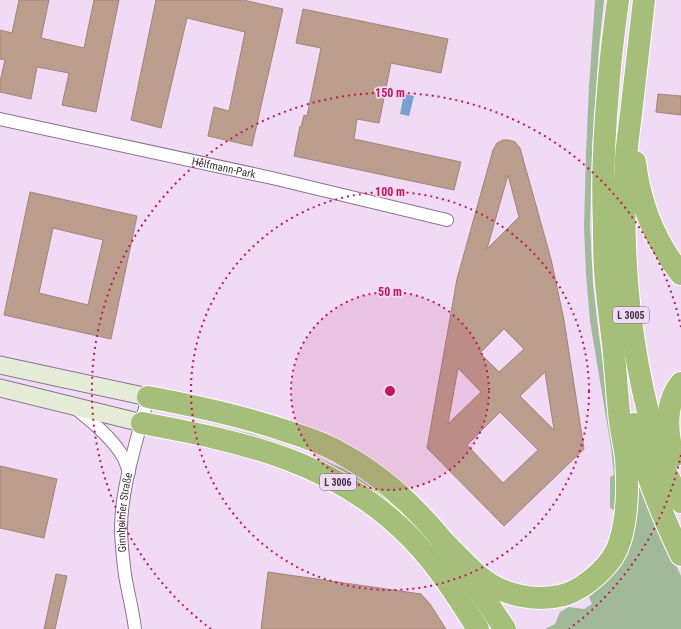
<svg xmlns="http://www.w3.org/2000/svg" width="681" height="629" font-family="'Roboto Condensed',sans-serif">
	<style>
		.green { fill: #a0b999 }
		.water { fill: #77a1cd }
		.building { fill: #bb9d8d; stroke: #a28575; fill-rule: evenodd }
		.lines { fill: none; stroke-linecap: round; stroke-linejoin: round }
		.street-casing { stroke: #89768e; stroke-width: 14 }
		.secondary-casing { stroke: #89768e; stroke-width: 19 }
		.highway-casing { stroke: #fff; stroke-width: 24 }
		.street { stroke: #fff; stroke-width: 12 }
		.secondary { stroke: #e4ecd7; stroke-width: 17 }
		.highway { stroke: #a5bf7a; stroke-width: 22 }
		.ring { fill: none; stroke: #c2185b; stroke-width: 2; stroke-dasharray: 2 4 }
		.labels { text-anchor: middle; stroke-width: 3.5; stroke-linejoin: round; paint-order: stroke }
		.shield { fill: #f0daf5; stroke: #736676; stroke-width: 1 }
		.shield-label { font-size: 10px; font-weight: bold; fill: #3d353f }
		.street-label { font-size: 11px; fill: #3d353f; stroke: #f0daf5 }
		.centre { fill: #c2185b; stroke: #f0daf5; stroke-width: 2 }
		.ring-label { font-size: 12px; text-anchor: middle; font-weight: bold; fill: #c2185b; stroke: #f0daf5; stroke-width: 3.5; stroke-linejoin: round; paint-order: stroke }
	</style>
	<rect width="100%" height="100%" fill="#f0daf5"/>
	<g class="green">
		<path d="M 595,0 L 604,0 L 599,47 L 592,152 L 590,226 L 593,284 L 599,336 L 609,404 L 613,424 L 620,513 L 610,508 L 610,477 L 614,475 L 611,447 L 590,321 L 586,274 L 584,227 L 586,153 L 589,87 Z"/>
		<path d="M 178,419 L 216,426 L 251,434 L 284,445 L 337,466 L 354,471 L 392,498 L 449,564 L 391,506 L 178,421 Z"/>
		<path d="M 634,467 L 664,539 L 681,576 L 681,629 L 545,629 L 555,624 L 560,612 L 569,607 L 584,609 L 592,604 L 589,597 L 599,587 Z"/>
	</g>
	<path class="water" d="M 404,94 L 414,96 L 409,116 L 400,114 Z"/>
	<g class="building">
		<path d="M 19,0 L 49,0 L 41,38 L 84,48 L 94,0 L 119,0 L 96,112 L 62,105 L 69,73 L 37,67 L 31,99 L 0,92 L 0,82 L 5,60 L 0,59 L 0,30 L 12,33 Z"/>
		<path d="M 156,0 L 243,0 L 283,9 L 252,146 L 208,136 L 214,107 L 229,111 L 245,32 L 187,18 L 161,128 L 131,120 Z"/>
		<path d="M 303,9 L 448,39 L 441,73 L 391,63 L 379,123 L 357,119 L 354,139 L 461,162 L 454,190 L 294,156 L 300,126 L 301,127 L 304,115 L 307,116 L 321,48 L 296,43 Z"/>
		<path d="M 658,94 L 681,96 L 681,115 L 656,112 Z"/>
		<path d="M 503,140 L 509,140 L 515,142 L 520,148 L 551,259 L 564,320 L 584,449 L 504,526 L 427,448 L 457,279 L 493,150 L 497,143 ZM 508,175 L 519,217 L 487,249 ZM 504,329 L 524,349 L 499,372 L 480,353 ZM 458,368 L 481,392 L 448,424 ZM 545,372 L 554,430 L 520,396 ZM 500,412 L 538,450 L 503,483 L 467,445 Z"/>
		<path d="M 30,192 L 137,216 L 111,339 L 4,315 ZM 53,228 L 103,240 L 88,305 L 39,293 Z"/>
		<path d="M 0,466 L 57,479 L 44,538 L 0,528 Z"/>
		<path d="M 268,572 L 421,594 L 430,604 L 446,629 L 261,629 Z"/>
		<path d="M 56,574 L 67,576 L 55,629 L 44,629 Z"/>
	</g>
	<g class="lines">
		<g class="street-casing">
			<g id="street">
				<path id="s1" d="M 0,119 L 272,178 L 447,220"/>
				<path d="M 75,408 C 92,422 110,436 122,455 C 125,460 127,466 129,472"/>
				<path id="s2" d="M 135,629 C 133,611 128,593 125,575 C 123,559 121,542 121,526 C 122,484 138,437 148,397"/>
			</g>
		</g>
		<g class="secondary-casing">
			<g id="secondary">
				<path d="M 0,365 L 148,397"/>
				<path d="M 0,388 L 142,423"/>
			</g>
		</g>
		<g class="highway-casing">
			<g id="highway">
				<path d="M 644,0 C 640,38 635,76 631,114 C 629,129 627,144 626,159 C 620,263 631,368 664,467 C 668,479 676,490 681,502"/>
				<path d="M 635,162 C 640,203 655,242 681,274"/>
				<path d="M 148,397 C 196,406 243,416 289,432 C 307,438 326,444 342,454 C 370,469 396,490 418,513 C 452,547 478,589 505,629"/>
				<path d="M 142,423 C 243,442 337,461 412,539 C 438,566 458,597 478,629"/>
				<path d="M 633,424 C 636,435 638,446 642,457 C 652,491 666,523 681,555"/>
				<path d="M 673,457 C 667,432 664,404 681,383"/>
				<path d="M 445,543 C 456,554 468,567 480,577 C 503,596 536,602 564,595 C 586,588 614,564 620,541 C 628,515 628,485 626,458 C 624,442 620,428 619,412 C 617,393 616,374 614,355 C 612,331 608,307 606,283 C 604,264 604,244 604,225 C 602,181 604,136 608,91 C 610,61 614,30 618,0"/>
			</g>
		</g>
		<use href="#street" class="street"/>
		<use href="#secondary" class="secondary"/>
		<use href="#highway" class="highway"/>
	</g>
	<circle cx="390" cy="391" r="99" fill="#c2185b" fill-opacity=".12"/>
	<g class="ring">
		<circle cx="390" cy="391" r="99"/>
		<circle cx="390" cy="391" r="199"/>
		<path d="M681 455A298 298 0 0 1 569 629M211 629A298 298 0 1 1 681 327"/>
	</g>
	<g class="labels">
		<g class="shield">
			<rect x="613" y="307" width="36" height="16" rx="3"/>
			<rect x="320" y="474" width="36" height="16" rx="3"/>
		</g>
		<g class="shield-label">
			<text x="631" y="319">L 3005</text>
			<text x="338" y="486">L 3006</text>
		</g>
		<g class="street-label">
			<text dy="4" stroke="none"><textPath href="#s1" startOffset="229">Helfmann-Park</textPath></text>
			<text dy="4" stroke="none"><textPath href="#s2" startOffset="118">Ginnheimer Straße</textPath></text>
		</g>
	</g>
	<circle cx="390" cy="391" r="6" class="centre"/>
	<g class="ring-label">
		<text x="390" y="97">150 m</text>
		<text x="390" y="196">100 m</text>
		<text x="390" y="296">50 m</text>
	</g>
</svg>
